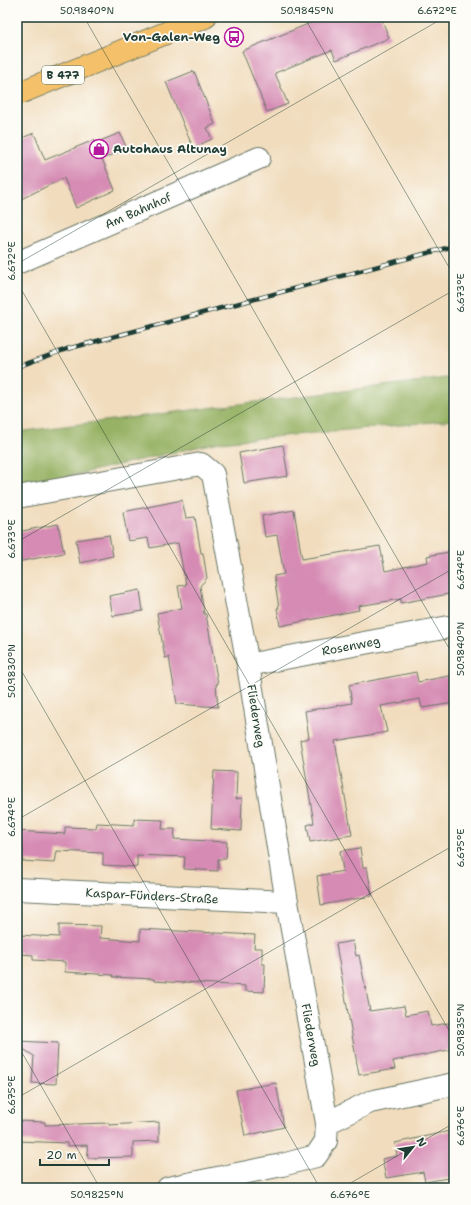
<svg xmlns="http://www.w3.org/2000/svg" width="471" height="1205" font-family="'Shantell Sans',sans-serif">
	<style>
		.forest { fill: #97b265; stroke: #5b784c }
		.building { fill: #d68bb4 }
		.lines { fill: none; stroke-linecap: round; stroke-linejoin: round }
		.minor-casing { stroke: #687564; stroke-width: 24 }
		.primary-casing { stroke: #687564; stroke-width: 24 }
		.minor { stroke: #fff; stroke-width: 22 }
		.primary { stroke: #f4c16a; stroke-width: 22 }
		.rail-casing { stroke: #1f3d34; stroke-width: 4.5 }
		.rail { stroke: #fdfcf7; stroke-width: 3; stroke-dasharray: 9; stroke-linecap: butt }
		.ticks { fill: none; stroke: #1f3d34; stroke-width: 1; stroke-opacity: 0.45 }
		.labels { text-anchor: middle; stroke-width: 3.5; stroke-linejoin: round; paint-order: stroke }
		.shield { fill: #fdfcf7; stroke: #62766e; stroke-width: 1 }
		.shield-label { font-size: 11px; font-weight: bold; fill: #1f3d34 }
		.poi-label { font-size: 12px; font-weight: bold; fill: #1f3d34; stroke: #fdfcf7; text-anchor: end }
		.street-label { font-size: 12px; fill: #1f3d34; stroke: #fdfcf7 }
		.neatline { fill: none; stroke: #1f3d34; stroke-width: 1.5 }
		.ticks-label { font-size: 10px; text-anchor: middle; fill: #1f3d34 }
	</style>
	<rect width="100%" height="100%" fill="#fdfcf7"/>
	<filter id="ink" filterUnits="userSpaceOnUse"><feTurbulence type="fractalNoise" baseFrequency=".025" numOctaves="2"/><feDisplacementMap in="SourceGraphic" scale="8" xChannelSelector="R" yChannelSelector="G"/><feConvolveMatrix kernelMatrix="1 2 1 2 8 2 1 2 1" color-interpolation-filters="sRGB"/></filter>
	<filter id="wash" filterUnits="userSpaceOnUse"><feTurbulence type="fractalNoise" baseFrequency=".012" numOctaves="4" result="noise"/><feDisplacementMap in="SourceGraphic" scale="16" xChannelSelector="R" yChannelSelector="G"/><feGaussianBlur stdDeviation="0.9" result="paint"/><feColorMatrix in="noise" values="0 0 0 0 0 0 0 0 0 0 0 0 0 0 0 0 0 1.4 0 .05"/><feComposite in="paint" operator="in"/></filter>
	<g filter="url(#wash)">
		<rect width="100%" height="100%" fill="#f1ddbe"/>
		<path class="forest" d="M 454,377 L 454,420 L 219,442 L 17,488 L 17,432 Z"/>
		<g id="blocks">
			<g class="building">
				<path d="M 325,17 L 381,17 L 389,38 L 336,60 L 332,50 L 275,73 L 288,104 L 267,112 L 242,51 Z"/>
				<path d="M 194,71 L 215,124 L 207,128 L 212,139 L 193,148 L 166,82 Z"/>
				<path d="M 34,133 L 45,160 L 94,140 L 95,143 L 120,133 L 127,149 L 102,159 L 115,190 L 76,208 L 64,178 L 17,201 L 17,140 Z"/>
				<path d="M 283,445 L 288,476 L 244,483 L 239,453 Z"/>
				<path d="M 182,500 L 186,518 L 195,517 L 201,553 L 203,553 L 207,578 L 200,586 L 204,614 L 206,614 L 218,684 L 216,684 L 218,707 L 177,704 L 169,657 L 165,658 L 157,613 L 182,608 L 178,586 L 186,585 L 178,543 L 150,548 L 148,538 L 128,541 L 123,512 Z"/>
				<path d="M 294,510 L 302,559 L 380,546 L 385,571 L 428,562 L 427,556 L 454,551 L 454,593 L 401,603 L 401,599 L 358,606 L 359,610 L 280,626 L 277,608 L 279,608 L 274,576 L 284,574 L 277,535 L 265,537 L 262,516 Z"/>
				<path d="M 58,524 L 64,553 L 17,562 L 17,532 Z"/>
				<path d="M 109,535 L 113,556 L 80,563 L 76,540 Z"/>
				<path d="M 140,590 L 143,611 L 113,616 L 109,596 Z"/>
				<path d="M 416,672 L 418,682 L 454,675 L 454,703 L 422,708 L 420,699 L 381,706 L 387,732 L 335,741 L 352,835 L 310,842 L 307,825 L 314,823 L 300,740 L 309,738 L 305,711 L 352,703 L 349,685 Z"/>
				<path d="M 214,771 L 237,772 L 236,799 L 242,798 L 241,831 L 211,829 Z"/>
				<path d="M 134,819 L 163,820 L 162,829 L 175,829 L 174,839 L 227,842 L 226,859 L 218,859 L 218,871 L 184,869 L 185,857 L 137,855 L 137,867 L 103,865 L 103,853 L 57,851 L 55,863 L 22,861 L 23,849 L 17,848 L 17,831 L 65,834 L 65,827 L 96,828 L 97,823 L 134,825 Z"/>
				<path d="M 360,848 L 363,868 L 367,867 L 372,896 L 321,905 L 317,876 L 343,871 L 340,851 Z"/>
				<path d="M 59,925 L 101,926 L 100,938 L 140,941 L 140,929 L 255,935 L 254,948 L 262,948 L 262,964 L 265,964 L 264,992 L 245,991 L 245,986 L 184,982 L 184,983 L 154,981 L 154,979 L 113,977 L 113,975 L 65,972 L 65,962 L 33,960 L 33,955 L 21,954 L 21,952 L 17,952 L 17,935 L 59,937 Z"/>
				<path d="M 353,941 L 356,956 L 359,955 L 370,1011 L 404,1006 L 406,1015 L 428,1011 L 431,1026 L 454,1022 L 454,1049 L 393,1061 L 395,1069 L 359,1075 L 336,944 Z"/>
				<path d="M 17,1041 L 58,1043 L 56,1084 L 32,1083 L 34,1056 L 17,1045 Z"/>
				<path d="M 276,1083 L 284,1127 L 245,1136 L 236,1090 Z"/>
				<path d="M 17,1121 L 45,1122 L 45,1125 L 109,1123 L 109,1125 L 159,1122 L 159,1141 L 133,1142 L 133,1157 L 88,1158 L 87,1145 L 67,1146 L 67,1143 L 17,1141 Z"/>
				<path d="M 454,1130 L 454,1177 L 425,1182 L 423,1172 L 386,1178 L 382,1159 L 397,1156 L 395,1143 Z"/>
			</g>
		</g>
	</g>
	<g filter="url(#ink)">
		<use href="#blocks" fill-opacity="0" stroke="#687564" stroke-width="1"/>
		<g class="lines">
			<g class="minor-casing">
				<g id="minor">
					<path d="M 17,263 L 259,158"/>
					<path d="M 17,497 L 201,464 L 213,474 L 248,665 L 287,902 L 327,1123 L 326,1141 L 316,1156 L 282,1165 L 168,1188"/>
					<path d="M 248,665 L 454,626"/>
					<path d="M 17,889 L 287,902"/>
					<path d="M 327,1123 L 370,1102 L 454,1084"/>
				</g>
			</g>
			<g class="primary-casing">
				<path id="primary" d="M 17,94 L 205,17"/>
			</g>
			<use href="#minor" class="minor"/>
			<use href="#primary" class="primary"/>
			<g class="rail-casing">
				<path id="rail" d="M 17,367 L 67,349 L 454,246"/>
			</g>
			<use href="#rail" class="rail"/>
		</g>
	</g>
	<path class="ticks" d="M 84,17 L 454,657M 304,17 L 454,276M 17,264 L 445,17M 17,282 L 454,1039M 17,542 L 454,290M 17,663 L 320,1188M 17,820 L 454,568M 17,1044 L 100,1188M 17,1098 L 454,845M 342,1188 L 454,1123"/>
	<defs>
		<g id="bus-ring" transform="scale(1)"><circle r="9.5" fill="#fdfcf7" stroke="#b5179e" stroke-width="1.5"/><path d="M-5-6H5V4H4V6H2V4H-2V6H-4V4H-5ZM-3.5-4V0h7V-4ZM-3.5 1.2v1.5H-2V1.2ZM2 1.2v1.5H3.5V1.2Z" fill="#b5179e"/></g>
		<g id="shop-ring" transform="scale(1)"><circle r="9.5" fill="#fdfcf7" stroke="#b5179e" stroke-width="1.5"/><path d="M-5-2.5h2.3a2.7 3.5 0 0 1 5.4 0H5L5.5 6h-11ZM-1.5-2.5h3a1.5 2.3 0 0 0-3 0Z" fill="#b5179e"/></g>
	</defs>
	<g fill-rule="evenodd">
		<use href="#bus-ring" x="234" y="37"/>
		<use href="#shop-ring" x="99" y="149"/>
	</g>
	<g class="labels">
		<rect class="shield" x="42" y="66" width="42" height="18" rx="3"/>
		<g class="shield-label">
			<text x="63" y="79">B 477</text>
		</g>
		<g class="poi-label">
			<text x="220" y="41">Von-Galen-Weg</text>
			<text x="113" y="153" text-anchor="start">Autohaus Altunay</text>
		</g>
		<g class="street-label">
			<text transform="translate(138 211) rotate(-24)" y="4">Am Bahnhof</text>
			<text transform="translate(351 646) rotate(-11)" y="4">Rosenweg</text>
			<text transform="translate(256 716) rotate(81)" y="4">Fliederweg</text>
			<text transform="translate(152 896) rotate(3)" y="4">Kaspar-Fünders-Straße</text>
			<text transform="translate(311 1035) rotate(80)" y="4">Fliederweg</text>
		</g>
	</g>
	<rect width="471" height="1205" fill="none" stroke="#fdfcf7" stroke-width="44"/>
	<g transform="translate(413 1147) rotate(60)" stroke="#fdfcf7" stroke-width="3" paint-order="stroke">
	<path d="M0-3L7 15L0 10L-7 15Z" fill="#1f3d34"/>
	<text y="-6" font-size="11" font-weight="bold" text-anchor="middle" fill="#1f3d34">N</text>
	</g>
	<path d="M40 1159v6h69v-6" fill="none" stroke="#1f3d34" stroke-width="2"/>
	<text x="46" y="1159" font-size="12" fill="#1f3d34" stroke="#fdfcf7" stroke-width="3" paint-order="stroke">20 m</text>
	<rect x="22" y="22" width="427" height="1161" class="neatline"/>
	<g class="ticks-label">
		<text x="87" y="14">50.9840°N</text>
		<text x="307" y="14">50.9845°N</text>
		<text x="437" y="14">6.672°E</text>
		<text transform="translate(11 261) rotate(-90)" y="4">6.672°E</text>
		<text transform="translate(460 293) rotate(-90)" y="4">6.673°E</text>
		<text transform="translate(11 539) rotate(-90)" y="4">6.673°E</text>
		<text transform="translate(460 570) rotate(-90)" y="4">6.674°E</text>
		<text transform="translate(460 649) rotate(-90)" y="4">50.9840°N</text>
		<text transform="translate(11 671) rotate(-90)" y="4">50.9830°N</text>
		<text transform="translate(11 817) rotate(-90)" y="4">6.674°E</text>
		<text transform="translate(460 848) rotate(-90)" y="4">6.675°E</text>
		<text transform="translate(460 1030) rotate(-90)" y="4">50.9835°N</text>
		<text transform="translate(11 1095) rotate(-90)" y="4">6.675°E</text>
		<text transform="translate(460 1126) rotate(-90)" y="4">6.676°E</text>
		<text x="97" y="1198">50.9825°N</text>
		<text x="350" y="1198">6.676°E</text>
	</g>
</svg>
